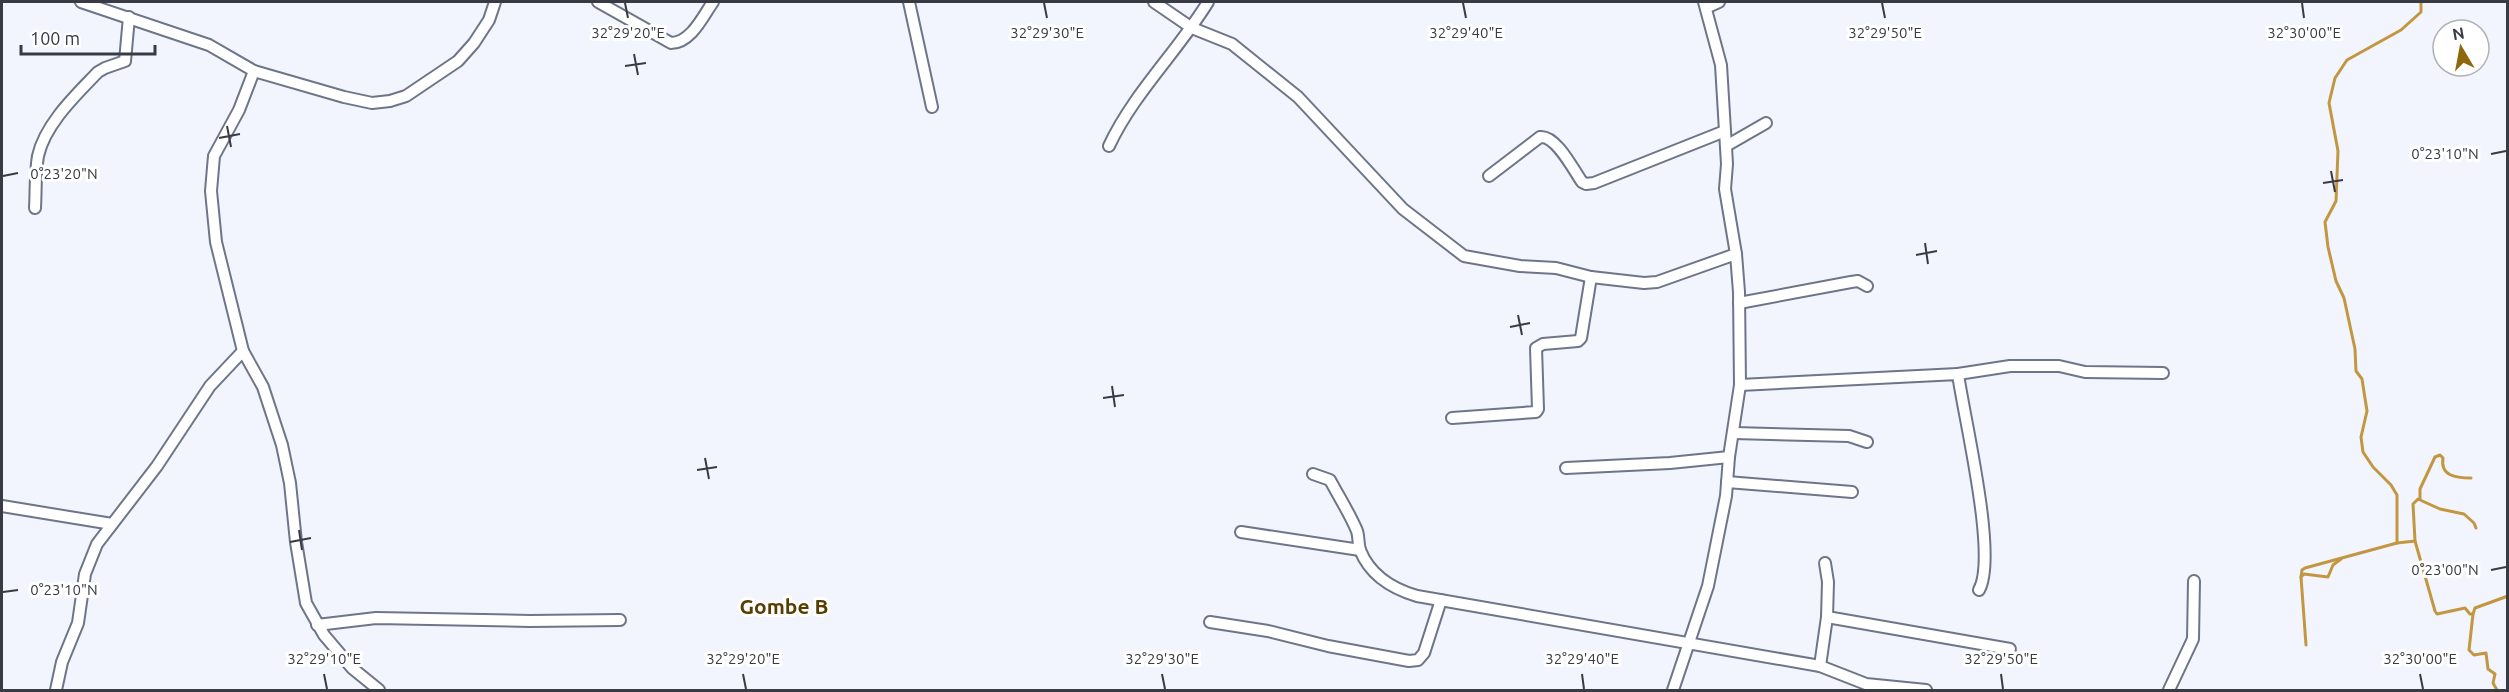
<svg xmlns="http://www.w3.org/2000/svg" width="2509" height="692" font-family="Ubuntu,sans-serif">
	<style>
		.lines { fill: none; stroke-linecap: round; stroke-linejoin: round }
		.stream { stroke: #c39740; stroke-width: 3 }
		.minor-casing { stroke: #6f7589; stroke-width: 14 }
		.minor { stroke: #fff; stroke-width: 10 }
		.ticks { fill: none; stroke: #383b44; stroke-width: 2 }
		.labels { text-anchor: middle; stroke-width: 6; stroke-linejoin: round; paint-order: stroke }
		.quarter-label { font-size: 21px; font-weight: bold; fill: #573d00; stroke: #fff }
		.ticks-label { font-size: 15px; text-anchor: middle; fill: #383b44; stroke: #fff; stroke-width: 6; stroke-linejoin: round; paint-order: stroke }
	</style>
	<rect width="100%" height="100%" fill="#f2f5fe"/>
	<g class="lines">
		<g class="stream">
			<path d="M 2420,499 L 2420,489 L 2435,457 L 2440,455 L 2443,458 C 2440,476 2456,478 2471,478"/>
			<path d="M 2476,528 L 2474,523 L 2464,514 L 2440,509 L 2418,499 L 2413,504 L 2415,541 L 2435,611 L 2437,614 L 2465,608 L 2470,614 L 2473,614 L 2475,608 L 2508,596"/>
			<path d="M 2397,543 L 2397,495 L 2391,485 L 2373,467 L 2363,452 L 2361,437 L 2367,411 L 2364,392 L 2362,379 L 2356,371 L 2355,349 L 2344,298 L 2336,281 L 2328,247 L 2325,222 L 2336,201 L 2338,151 L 2329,103 L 2335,78 L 2347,60 L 2401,30 L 2421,12 L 2421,2"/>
			<path d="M 2301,577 L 2302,570 L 2305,568 L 2397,543 L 2415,541"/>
			<path d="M 2473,614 L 2469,650 L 2474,655 L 2486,653 L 2488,669 L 2495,674 L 2493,683 L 2497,690"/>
			<path d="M 2306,645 L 2301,577 L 2304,574 L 2328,577 L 2333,565 L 2341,559"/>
		</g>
		<g class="minor-casing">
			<g id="minor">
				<path d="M 81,2 L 209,45 L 254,71 L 344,97 L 372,103 L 390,101 L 406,96 L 458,61 L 474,43 L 489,20 L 495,2"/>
				<path d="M 598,2 L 671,43 C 691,43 703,16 713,2"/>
				<path d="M 909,2 L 932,107"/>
				<path d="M 1154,2 L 1192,28 L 1232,44 L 1298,97 L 1403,209 L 1464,256 L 1520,266 L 1556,268 L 1591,277 L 1644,283 L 1657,282 L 1736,254"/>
				<path d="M 1706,8 L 1719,2"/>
				<path d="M 254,71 L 239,110 L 214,156 L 211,191 L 216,242 L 243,351 L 263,387 L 282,445 L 290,483 L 296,542 L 306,603 L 324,635 L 352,668 L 379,690"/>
				<path d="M 1109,146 C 1133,94 1178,51 1208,2"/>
				<path d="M 1726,146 L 1766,123"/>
				<path d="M 1489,176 L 1540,137 C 1556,135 1573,169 1582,182 L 1586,184 L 1594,183 L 1725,131"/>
				<path d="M 35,208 C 36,191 35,173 38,156 C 45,124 76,95 98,72 L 105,68 L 125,61 L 129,17"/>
				<path d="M 1739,303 L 1851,282 L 1858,281 L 1867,286"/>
				<path d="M 1958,374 L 2010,366 L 2059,366 L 2085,372 L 2163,373"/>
				<path d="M 1740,385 L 1958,374 C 1964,418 1998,556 1979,590"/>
				<path d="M 1452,418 L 1536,412 L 1538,409 L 1536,348 L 1543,344 L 1578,341 L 1581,338 L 1591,277"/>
				<path d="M 1734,433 L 1849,436 L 1867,442"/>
				<path d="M 1566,468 L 1670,463 L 1729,457"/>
				<path d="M 1313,474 L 1330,480 C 1339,497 1350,514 1357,531 C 1359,537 1358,544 1360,550 C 1370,575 1393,589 1417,596 L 1820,666 L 1866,684 L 1926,690"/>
				<path d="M 1727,482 L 1852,492"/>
				<path d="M 2,506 L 112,524"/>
				<path d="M 1241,532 L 1360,550"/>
				<path d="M 1825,563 L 1828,582 L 1827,617"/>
				<path d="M 1210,622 L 1268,631 L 1328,646 L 1409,661 L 1418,660 L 1424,653 L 1441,600"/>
				<path d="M 317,625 L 376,618 L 530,621 L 620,620"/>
				<path d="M 1820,666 L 1827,617 L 2010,649"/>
				<path d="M 56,690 L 62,662 L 78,623 L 85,574 L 97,544 L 157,466 L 210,386 L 243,351"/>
				<path d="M 1673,690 L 1708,586 L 1726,496 L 1729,457 L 1740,385 L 1739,292 L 1736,254 L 1725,189 L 1727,164 L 1721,65 L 1704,2"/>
				<path d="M 2169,690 L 2193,639 L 2194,581"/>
			</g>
		</g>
		<use href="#minor" class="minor"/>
	</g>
	<path class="ticks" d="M 625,3 L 628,18M 1044,3 L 1047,18M 1463,3 L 1466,18M 1882,3 L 1885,18M 2302,3 L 2304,18M 634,54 L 638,75M 625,66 L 646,63M 227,126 L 231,147M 219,138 L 240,134M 2491,154 L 2506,151M 2331,171 L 2335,192M 3,176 L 18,173M 2323,183 L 2343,180M 1925,243 L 1928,264M 1916,255 L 1937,251M 1518,315 L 1522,335M 1510,327 L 1530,323M 1112,386 L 1115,407M 1103,398 L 1124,395M 705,458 L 709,479M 697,470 L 717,467M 299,530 L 302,550M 290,542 L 311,538M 2491,570 L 2506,567M 3,592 L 18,590M 324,674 L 327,689M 743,674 L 746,689M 1162,674 L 1165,689M 1582,674 L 1584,689M 2001,674 L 2003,689M 2420,674 L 2423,689"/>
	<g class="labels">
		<g class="quarter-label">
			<text x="784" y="614">Gombe B</text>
		</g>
	</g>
	<g class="ticks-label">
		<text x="628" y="38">32°29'20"E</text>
		<text x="1047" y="38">32°29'30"E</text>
		<text x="1466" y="38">32°29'40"E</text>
		<text x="1885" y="38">32°29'50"E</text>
		<text x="2304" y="38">32°30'00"E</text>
		<text x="2445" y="159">0°23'10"N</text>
		<text x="64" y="179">0°23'20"N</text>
		<text x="2445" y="575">0°23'00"N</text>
		<text x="64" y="595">0°23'10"N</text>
		<text x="324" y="664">32°29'10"E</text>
		<text x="743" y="664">32°29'20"E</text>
		<text x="1162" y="664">32°29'30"E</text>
		<text x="1582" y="664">32°29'40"E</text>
		<text x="2001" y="664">32°29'50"E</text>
		<text x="2420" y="664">32°30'00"E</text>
	</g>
	<rect width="2509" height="692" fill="none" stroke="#383b44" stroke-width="6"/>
	<g transform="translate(2461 48) rotate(350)"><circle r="28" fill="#ffffff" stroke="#afb1b4" stroke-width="1.5"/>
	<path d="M0-4.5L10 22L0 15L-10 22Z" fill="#8f680d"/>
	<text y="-9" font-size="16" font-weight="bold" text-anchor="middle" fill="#383b44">N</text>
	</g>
	<path d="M21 45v9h134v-9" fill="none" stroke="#383b44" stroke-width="3"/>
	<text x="30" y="45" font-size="18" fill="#383b44" stroke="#ffffff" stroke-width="4.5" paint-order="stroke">100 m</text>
</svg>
